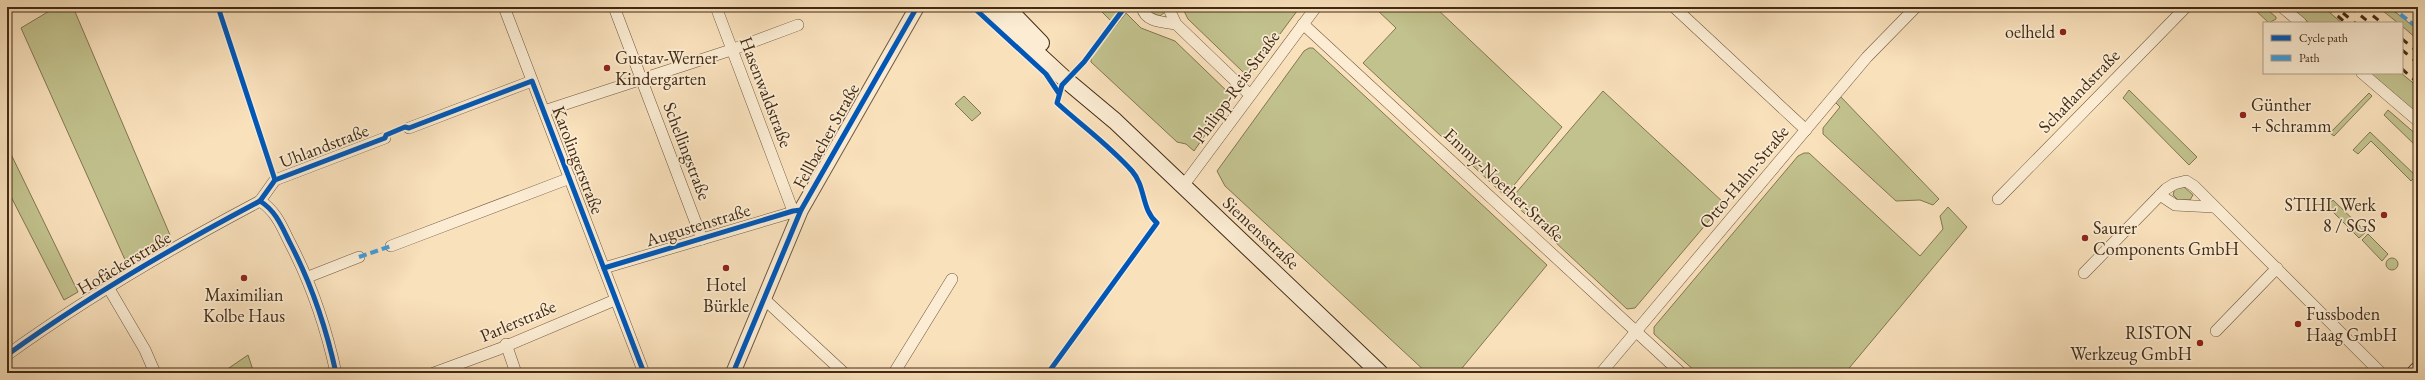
<svg xmlns="http://www.w3.org/2000/svg" width="2425" height="380" font-family="'EB Garamond',serif">
	<style>
		.green { fill: #c2c28e; stroke: #827651 }
		.lines { fill: none; stroke-linecap: round; stroke-linejoin: round }
		.minor-casing { stroke: #70583e; stroke-width: 12 }
		.tertiary-casing { stroke: #70583e; stroke-width: 16 }
		.secondary-casing { stroke: #422a14; stroke-width: 18 }
		.minor { stroke: #fbecd3; stroke-width: 11 }
		.tertiary { stroke: #fbecd3; stroke-width: 14 }
		.secondary { stroke: #fbecd3; stroke-width: 16 }
		.rail { stroke: #422a14; stroke-width: 3; stroke-dasharray: 7 7; stroke-linecap: butt }
		.quiet { stroke: #3f9cde; stroke-width: 4; stroke-dasharray: 8 4; stroke-linecap: butt }
		.cycleway-casing { stroke: #fbecd3; stroke-width: 8 }
		.cycleway { stroke: #0057b8; stroke-width: 5 }
		.poi-dot { fill: #8f2418; stroke: #fbecd3; stroke-width: 1.5 }
		.labels { text-anchor: middle; stroke-width: 3.5; stroke-linejoin: round; paint-order: stroke }
		.poi-label { font-size: 18px; fill: #422a14; stroke: #fbecd3; text-anchor: start }
		.street-label { font-size: 18px; fill: #422a14; stroke: #fbecd3 }
	</style>
	<rect width="100%" height="100%" fill="#f9e1bc"/>
	<filter id="stains"><feTurbulence type="fractalNoise" baseFrequency=".005" numOctaves="4"/><feColorMatrix values="0 0 0 0 .2 0 0 0 0 .09 0 0 0 0 .02 0 0 0 .5 -.17"/></filter>
	<radialGradient id="worn" r=".72"><stop offset=".6" stop-color="#630" stop-opacity="0"/><stop offset="1" stop-color="#630" stop-opacity=".3"/></radialGradient>
	<g class="green">
		<path d="M 56,7 L 73,7 L 170,235 L 126,262 L 21,28 Z"/>
		<path d="M 1097,7 L 1121,7 L 1111,21 Z"/>
		<path d="M 1147,7 L 1163,7 L 1165,12 L 1160,16 L 1149,12 Z"/>
		<path d="M 1182,7 L 1300,7 L 1251,73 L 1243,72 L 1188,19 Z"/>
		<path d="M 1374,7 L 1435,7 L 1562,127 L 1505,196 L 1363,63 L 1396,28 Z"/>
		<path d="M 2252,7 L 2264,7 L 2276,17 L 2276,19 L 2269,23 Z"/>
		<path d="M 2291,7 L 2323,7 L 2342,23 L 2309,23 Z"/>
		<path d="M 2378,7 L 2389,7 L 2418,30 L 2418,40 L 2402,26 L 2402,23 L 2398,23 Z"/>
		<path d="M 1126,13 L 1141,28 L 1175,41 L 1232,96 L 1194,151 L 1186,144 L 1177,142 L 1091,62 L 1091,57 Z"/>
		<path d="M 1309,48 L 1313,48 L 1547,265 L 1458,373 L 1427,373 L 1225,186 L 1217,171 L 1304,51 Z"/>
		<path d="M 2369,73 L 2401,73 L 2418,87 L 2418,115 Z"/>
		<path d="M 2129,90 L 2197,157 L 2189,165 L 2123,98 Z"/>
		<path d="M 1603,91 L 1724,203 L 1635,308 L 1627,309 L 1510,200 Z"/>
		<path d="M 2369,93 L 2372,96 L 2334,136 L 2330,133 Z"/>
		<path d="M 1839,95 L 1939,199 L 1933,205 L 1920,200 L 1896,201 L 1823,134 L 1823,128 L 1840,107 L 1834,101 Z"/>
		<path d="M 964,96 L 981,113 L 972,121 L 955,104 Z"/>
		<path d="M 2388,110 L 2418,136 L 2416,146 L 2384,115 Z"/>
		<path d="M 2370,132 L 2416,176 L 2411,181 L 2371,141 L 2358,154 L 2353,150 Z"/>
		<path d="M 7,146 L 78,292 L 64,300 L 7,189 Z"/>
		<path d="M 1804,153 L 1809,153 L 1920,256 L 1943,229 L 1940,216 L 1948,207 L 1967,227 L 1845,373 L 1697,373 L 1654,334 L 1654,327 L 1798,156 Z"/>
		<path d="M 2183,186 L 2193,195 L 2190,200 L 2178,200 L 2173,195 L 2175,188 Z"/>
		<path d="M 2333,200 L 2366,232 L 2359,238 L 2327,206 Z"/>
		<path d="M 2368,234 L 2388,254 L 2382,261 L 2362,240 Z"/>
		<circle cx="2392" cy="264" r="6"/>
		<path d="M 248,355 L 254,373 L 228,373 L 226,370 Z"/>
	</g>
	<g class="lines">
		<g class="minor-casing">
			<g id="minor">
				<path d="M 504,7 L 644,373"/>
				<path d="M 614,7 L 702,239"/>
				<path d="M 716,7 L 793,211"/>
				<path d="M 1142,7 C 1145,22 1162,22 1176,24"/>
				<path d="M 1168,7 L 1176,24 L 1250,95"/>
				<path d="M 1674,7 L 1806,130"/>
				<path d="M 2282,7 L 2301,23"/>
				<path d="M 1303,24 L 1681,373"/>
				<path d="M 2362,73 L 2418,121"/>
				<path d="M 544,111 L 731,50 L 798,25"/>
				<path d="M 409,128 L 532,81"/>
				<path d="M 1183,186 L 1316,7"/>
				<path d="M 2160,195 L 2175,205 L 2214,207"/>
				<path d="M 1998,199 L 2186,7"/>
				<path d="M 260,201 C 276,211 282,227 290,243 C 312,285 326,327 336,373"/>
				<path d="M 260,201 L 275,180 L 385,138"/>
				<path d="M 391,246 L 570,178"/>
				<path d="M 604,268 L 800,210"/>
				<path d="M 2084,273 L 2166,189 L 2174,184 L 2186,181 L 2194,186 L 2381,373"/>
				<path d="M 308,277 L 359,257"/>
				<path d="M 108,287 L 145,350 L 155,373"/>
				<path d="M 763,298 L 844,373"/>
				<path d="M 2216,331 L 2277,268"/>
				<path d="M 506,344 L 516,373"/>
				<path d="M 7,355 C 87,297 173,247 260,201"/>
				<path d="M 434,373 L 499,349 L 615,300"/>
				<path d="M 894,373 L 952,279"/>
				<path d="M 1601,373 L 1867,57 L 1916,7"/>
			</g>
		</g>
		<g class="tertiary-casing">
			<path id="tertiary" d="M 733,373 L 801,210 L 917,7"/>
		</g>
		<g class="secondary-casing">
			<g id="secondary">
				<path d="M 987,7 L 1066,80 L 1115,121 L 1380,373"/>
				<path d="M 1006,7 L 1041,43"/>
				<path d="M 2415,373 L 2418,370"/>
			</g>
		</g>
		<use href="#minor" class="minor"/>
		<use href="#tertiary" class="tertiary"/>
		<use href="#secondary" class="secondary"/>
		<g class="rail">
			<path d="M 2327,7 L 2346,23"/>
			<path d="M 2350,7 L 2370,23"/>
			<path d="M 2362,7 L 2382,23"/>
			<path d="M 2343,13 L 2355,23"/>
			<path d="M 2402,39 L 2418,52"/>
			<path d="M 2402,50 L 2418,63"/>
			<path d="M 2402,69 L 2418,83"/>
		</g>
		<g class="quiet">
			<path d="M 2391,7 L 2418,28"/>
			<path d="M 359,257 L 391,246"/>
		</g>
		<g class="cycleway-casing">
			<g id="cycleway">
				<path d="M 218,7 L 275,180"/>
				<path d="M 973,7 L 1046,74 L 1058,92"/>
				<path d="M 260,201 L 275,180 L 385,138 L 386,135 L 405,127 L 409,128 L 532,81 L 644,373"/>
				<path d="M 260,201 C 276,211 282,227 290,243 C 312,285 326,327 336,373"/>
				<path d="M 604,268 L 793,211 L 801,210"/>
				<path d="M 7,355 C 87,297 173,247 260,201"/>
				<path d="M 733,373 L 801,210 L 917,7"/>
				<path d="M 1048,373 L 1157,223 C 1141,209 1146,187 1132,171 C 1110,146 1081,125 1057,103 L 1062,85 L 1084,62 L 1125,7"/>
			</g>
		</g>
		<use href="#cycleway" class="cycleway"/>
	</g>
	<g class="poi-dot">
		<circle cx="2063" cy="32" r="4"/>
		<circle cx="607" cy="68" r="4"/>
		<circle cx="2243" cy="115" r="4"/>
		<circle cx="2384" cy="215" r="4"/>
		<circle cx="2085" cy="238" r="4"/>
		<circle cx="726" cy="268" r="4"/>
		<circle cx="244" cy="278" r="4"/>
		<circle cx="2298" cy="324" r="4"/>
		<circle cx="2200" cy="343" r="4"/>
	</g>
	<g class="labels">
		<g class="poi-label">
			<text x="2055" y="38" text-anchor="end">oelheld</text>
			<text x="615" y="64">Gustav-Werner<tspan x="615" dy="21">Kindergarten</tspan></text>
			<text x="2251" y="111">Günther<tspan x="2251" dy="21">+ Schramm</tspan></text>
			<text x="2376" y="211" text-anchor="end">STIHL Werk<tspan x="2376" dy="21">8 / SGS</tspan></text>
			<text x="2093" y="234">Saurer<tspan x="2093" dy="21">Components GmbH</tspan></text>
			<text x="726" y="291" text-anchor="middle">Hotel<tspan x="726" dy="21">Bürkle</tspan></text>
			<text x="244" y="301" text-anchor="middle">Maximilian<tspan x="244" dy="21">Kolbe Haus</tspan></text>
			<text x="2306" y="320">Fussboden<tspan x="2306" dy="21">Haag GmbH</tspan></text>
			<text x="2192" y="339" text-anchor="end">RISTON<tspan x="2192" dy="21">Werkzeug GmbH</tspan></text>
		</g>
		<g class="street-label">
			<text transform="translate(1236 87) rotate(-54)" y="6">Philipp-Reis-Straße</text>
			<text transform="translate(2079 91) rotate(-46)" y="6">Schaflandstraße</text>
			<text transform="translate(766 92) rotate(69)" y="6">Hasenwaldstraße</text>
			<text transform="translate(826 136) rotate(-61)" y="6">Fellbacher Straße</text>
			<text transform="translate(324 146) rotate(-21)" y="6">Uhlandstraße</text>
			<text transform="translate(687 151) rotate(69)" y="6">Schellingstraße</text>
			<text transform="translate(578 160) rotate(69)" y="6">Karolingerstraße</text>
			<text transform="translate(1744 177) rotate(-50)" y="6">Otto-Hahn-Straße</text>
			<text transform="translate(1504 185) rotate(43)" y="6">Emmy-Noether-Straße</text>
			<text transform="translate(698 225) rotate(-17)" y="6">Augustenstraße</text>
			<text transform="translate(1261 233) rotate(43)" y="6">Siemensstraße</text>
			<text transform="translate(124 263) rotate(-31)" y="6">Hofäckerstraße</text>
			<text transform="translate(518 321) rotate(-23)" y="6">Parlerstraße</text>
		</g>
	</g>
	<rect width="2425" height="380" fill="none" stroke="#f9e1bc" stroke-width="24"/>
	<rect x="8" y="8" width="2409" height="364" fill="none" stroke="#422a14" stroke-width="2"/>
	<rect x="12" y="12" width="2401" height="356" fill="none" stroke="#422a14"/>
	<rect x="2263" y="22" width="140" height="52" fill="#fbecd3" stroke="#b19e87"/>
	<rect x="2271" y="35" width="20" height="6" fill="#0057b8" stroke="#b19e87"/>
	<text x="2299" y="42" font-size="12" fill="#422a14">Cycle path</text>
	<rect x="2271" y="55" width="20" height="6" fill="#3f9cde" stroke="#b19e87"/>
	<text x="2299" y="62" font-size="12" fill="#422a14">Path</text>
	<rect width="100%" height="100%" filter="url(#stains)"/>
	<rect width="100%" height="100%" fill="url(#worn)"/>
</svg>
